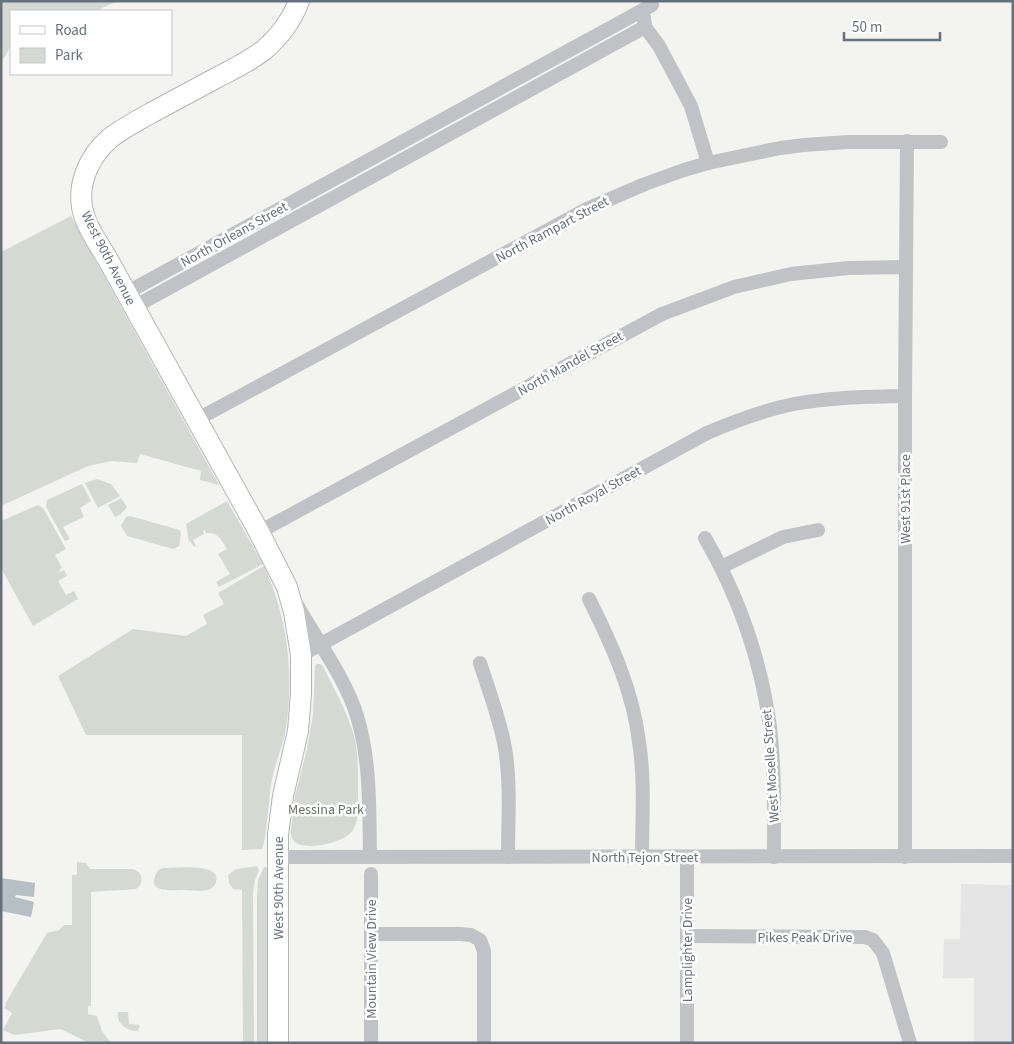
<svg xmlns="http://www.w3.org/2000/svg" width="1014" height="1044" font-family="'Source Sans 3',sans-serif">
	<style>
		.built { fill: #e4e5e4 }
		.green { fill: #d4dad2 }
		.water { fill: #b6bfc4 }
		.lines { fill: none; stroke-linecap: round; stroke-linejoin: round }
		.secondary-casing { stroke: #b2b6ba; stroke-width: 22 }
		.street { stroke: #c0c2c5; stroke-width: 14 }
		.secondary { stroke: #fff; stroke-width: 20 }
		.labels { text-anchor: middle; stroke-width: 5; stroke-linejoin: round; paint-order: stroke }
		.street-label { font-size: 14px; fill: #66717e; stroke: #fff }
		.park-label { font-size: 14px; fill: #667664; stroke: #fff }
	</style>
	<rect width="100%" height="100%" fill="#f3f4f0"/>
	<path class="built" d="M 961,884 L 1013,885 L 1013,1043 L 974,1043 L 974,978 L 943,978 L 944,939 L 960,939 Z"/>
	<g class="green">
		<path d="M 1,1 L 117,1 L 96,11 L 11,11 C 11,29 15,48 1,61 Z"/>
		<path d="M 71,216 L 219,485 L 200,480 L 201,471 L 140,454 L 137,463 L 112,461 L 88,466 L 1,506 L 1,252 Z"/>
		<path d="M 97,479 L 111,484 L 120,496 L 98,508 L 85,483 Z"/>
		<path d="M 82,484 L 91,501 L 80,508 L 84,517 L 63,527 L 70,539 L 65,541 L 46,507 L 47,500 Z"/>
		<path d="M 121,498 L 127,507 L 121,514 L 115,517 L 108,505 Z"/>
		<path d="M 227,501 L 263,564 L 219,587 L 216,582 L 230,574 L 218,554 L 227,549 C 221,539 218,532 206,533 L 205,530 L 203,531 L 204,534 L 193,540 L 196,546 L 194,547 L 190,541 L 189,542 L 186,524 Z"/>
		<path d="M 38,505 L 43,508 L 66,549 L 55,555 L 62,568 L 59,570 L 60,572 L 64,570 L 67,576 L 58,581 L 66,595 L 74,591 L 78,599 L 33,626 L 1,568 L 1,521 Z"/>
		<path d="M 130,516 L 180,530 L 181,534 L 179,546 L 173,549 L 127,536 L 121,526 L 126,517 Z"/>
		<path d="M 264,566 C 288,618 295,678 285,734 C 281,751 273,768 271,786 C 269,797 266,843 262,849 L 242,850 L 242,735 L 86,735 L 58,676 L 133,629 L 186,636 L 207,624 L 203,615 L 224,604 L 218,593 Z"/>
		<path d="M 317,664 L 320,664 L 323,666 C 334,689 347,711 354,736 C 359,755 358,777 358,797 C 358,807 359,821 353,830 C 345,843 304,852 294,841 C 291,838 291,834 291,830 L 295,796 L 307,749 L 313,714 L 315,666 Z"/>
		<path d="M 77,862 L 86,863 L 90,869 L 133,869 C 144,873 144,883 136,889 L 91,892 L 91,1006 L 88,1006 L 88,1014 L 97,1016 L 102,1031 L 111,1043 L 89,1043 L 61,1029 L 14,1035 L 3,1030 L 12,1013 L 4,1008 L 6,1005 L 5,1004 L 47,933 L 59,930 L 64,925 L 72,925 L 72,875 L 77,875 Z"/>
		<path d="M 257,866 L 259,870 L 255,880 L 253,892 L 254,1043 L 243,1043 L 242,890 L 233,889 L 229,883 L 228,875 L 236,869 Z"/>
		<path d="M 264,867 L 267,867 L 268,1043 L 257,1043 L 257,897 L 258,880 Z"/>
		<path d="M 163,868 C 175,868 222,862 216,882 C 215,886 212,889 208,890 C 201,892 192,890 185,890 C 170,890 144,894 158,870 Z"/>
		<path d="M 118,1012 L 128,1012 L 129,1024 L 140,1025 L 138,1031 C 128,1032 115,1023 118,1012 Z"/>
	</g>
	<path class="water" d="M 1,878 L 35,883 L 34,897 L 16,895 L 15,897 L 34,902 L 31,917 L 1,911 Z"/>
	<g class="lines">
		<g class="secondary-casing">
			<path id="secondary" d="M 278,1043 L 278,835 L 283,796 L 298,731 L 301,694 L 301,655 L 294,612 L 287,587 L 259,532 L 107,258 C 98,243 85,225 82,207 C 78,181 90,156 109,139 C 121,129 137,121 151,113 C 173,101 196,89 218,77 C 233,69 250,61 264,50 C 279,37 292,20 299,1"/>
		</g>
		<g class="street">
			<path d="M 644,18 L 645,27 L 659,46 L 691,106 L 708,163"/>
			<path d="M 126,293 L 652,5"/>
			<path d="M 134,307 L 645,27"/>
			<path d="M 196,420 L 587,209 L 645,184 L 684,170 L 708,163 L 780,148 L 804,145 L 848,142 L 941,142"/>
			<path d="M 259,532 L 662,314 L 734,287 L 791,274 L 848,268 L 906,267"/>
			<path d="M 705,538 C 739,597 761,660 770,727 C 775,770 774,814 774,857"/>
			<path d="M 721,567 L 783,537 L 818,530"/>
			<path d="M 589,599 C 612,645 633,691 639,742 C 645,780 642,819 642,857"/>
			<path d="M 297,605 C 316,639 346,679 357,716 C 371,762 369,810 370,857"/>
			<path d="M 301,655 L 707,433 C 735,421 764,410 794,404 C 831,397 868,397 905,396"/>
			<path d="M 480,663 C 489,691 500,719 505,748 C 511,784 508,821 508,857"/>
			<path d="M 277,857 L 1013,856"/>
			<path d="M 905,857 L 905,396 L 907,141"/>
			<path d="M 371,874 L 371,1043"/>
			<path d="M 371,934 L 460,934 L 471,935 L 480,940 L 484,951 L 484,1043"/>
			<path d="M 687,936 L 865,937 L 873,940 L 883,953 L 910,1043"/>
			<path d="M 687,1043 L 687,857"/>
		</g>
		<use href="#secondary" class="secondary"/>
	</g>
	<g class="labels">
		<g class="street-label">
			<text transform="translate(552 229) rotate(-28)" y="5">North Rampart Street</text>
			<text transform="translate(234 234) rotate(-29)" y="5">North Orleans Street</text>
			<text transform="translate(109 258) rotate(63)" y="5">West 90th Avenue</text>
			<text transform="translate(570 363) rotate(-29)" y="5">North Mandel Street</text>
			<text transform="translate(593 495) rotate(-29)" y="5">North Royal Street</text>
			<text transform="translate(905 499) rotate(-90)" y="5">West 91st Place</text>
			<text transform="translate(770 766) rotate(-94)" y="5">West Moselle Street</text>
			<text x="645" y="862">North Tejon Street</text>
			<text transform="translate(278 888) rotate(-90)" y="5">West 90th Avenue</text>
			<text x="805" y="942">Pikes Peak Drive</text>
			<text transform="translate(687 950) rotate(-90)" y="5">Lamplighter Drive</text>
			<text transform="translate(371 959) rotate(-90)" y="5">Mountain View Drive</text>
		</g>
		<g class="park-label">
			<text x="326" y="814">Messina Park</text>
		</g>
	</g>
	<rect width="1014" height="1044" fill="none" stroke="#66717e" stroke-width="5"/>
	<rect x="10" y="10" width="162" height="65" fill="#ffffff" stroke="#c2c6cb"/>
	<rect x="20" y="26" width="25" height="8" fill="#ffffff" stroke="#c2c6cb"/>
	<text x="55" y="35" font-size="15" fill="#66717e">Road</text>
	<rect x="20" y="48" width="25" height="15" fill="#d4dad2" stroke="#c2c6cb"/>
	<text x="55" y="60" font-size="15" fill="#66717e">Park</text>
	<path d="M844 32v8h96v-8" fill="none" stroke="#66717e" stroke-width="2.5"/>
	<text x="852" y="32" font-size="15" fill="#66717e" stroke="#ffffff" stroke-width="4" paint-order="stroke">50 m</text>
</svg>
